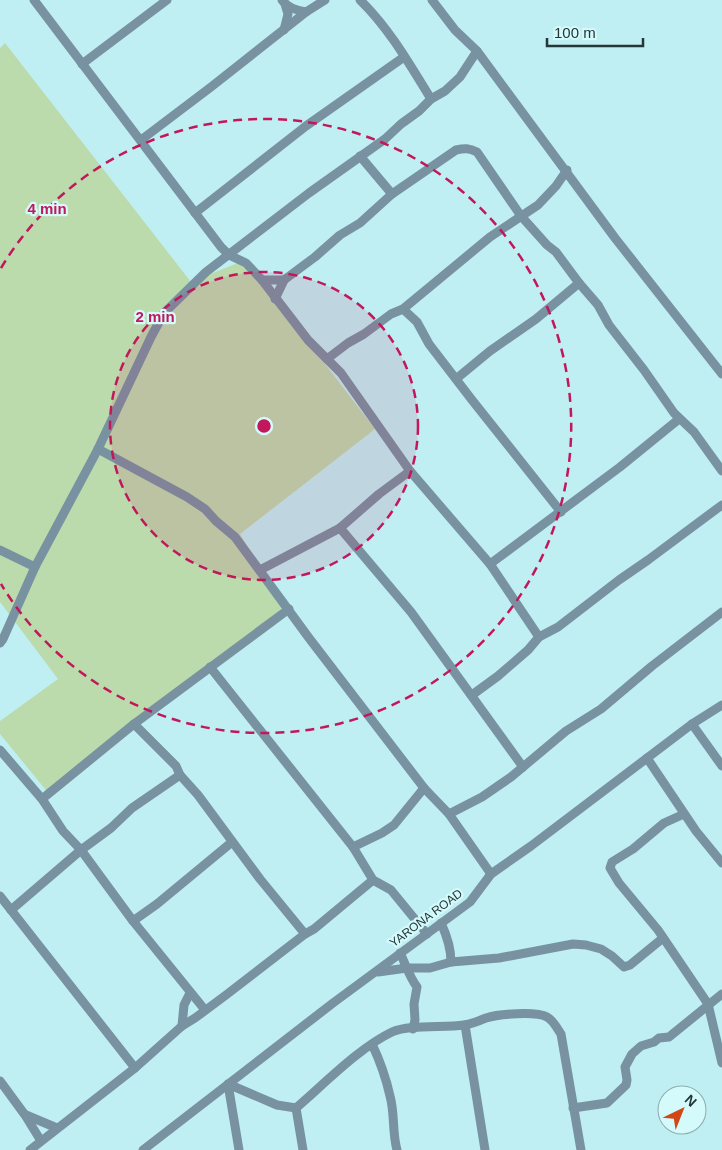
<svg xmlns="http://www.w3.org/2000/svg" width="722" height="1150" font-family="Helvetica,sans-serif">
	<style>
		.green { fill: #bbdbac }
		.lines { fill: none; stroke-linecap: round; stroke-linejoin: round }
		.minor { stroke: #7892a1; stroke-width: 9 }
		.ring { fill: none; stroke: #c2185b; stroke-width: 2.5; stroke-dasharray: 9 6 }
		.labels { text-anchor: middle; stroke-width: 4.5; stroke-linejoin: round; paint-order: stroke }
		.street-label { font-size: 12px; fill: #243738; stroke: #d4fafc }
		.centre { fill: #c2185b; stroke: #d4fafc; stroke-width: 2.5 }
		.ring-label { font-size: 15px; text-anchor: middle; font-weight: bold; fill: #c2185b; stroke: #d4fafc; stroke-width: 4.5; stroke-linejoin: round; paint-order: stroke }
	</style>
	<rect width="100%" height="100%" fill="#bfeff2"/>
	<path class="green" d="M 5,43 L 191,282 L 245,260 L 375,429 L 240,534 L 284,607 L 50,795 L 0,734 L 0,721 L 58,679 L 0,602 L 0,48 Z"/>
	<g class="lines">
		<g class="minor">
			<path d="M 34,0 L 221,247 L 229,255 L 246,263 L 262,280 L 308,340 L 341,373 L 410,471 L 490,564 L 539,637"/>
			<path d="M 282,0 C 288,8 296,10 306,12"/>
			<path d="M 360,0 C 389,28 410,65 431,99"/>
			<path d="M 432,0 L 455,30 L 477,51 L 615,238 L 722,374"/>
			<path d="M 284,30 L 288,14 L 285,4"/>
			<path d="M 82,64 L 167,0"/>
			<path d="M 141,140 L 211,87 L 306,12 L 325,0"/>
			<path d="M 360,156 L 392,194"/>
			<path d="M 195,213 L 306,126 L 404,57"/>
			<path d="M 262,280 L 284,280"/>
			<path d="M 275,299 L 284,280 L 315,257 L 340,235 L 360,223 L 392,194 L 456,150 C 465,148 469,148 477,152 L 521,216 L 547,245 L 556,252 L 579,283 L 598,305 L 609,325 L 644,370 L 674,413 L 694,432 L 722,471"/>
			<path d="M 403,309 L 417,322 L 429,344 L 472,400 L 561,512"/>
			<path d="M 327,359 L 348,343 L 364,334 L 391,314 L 403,309 L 490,237 L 538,205 L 556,186 L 567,170"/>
			<path d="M 456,379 L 490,351 L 536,319 L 579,283"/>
			<path d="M 98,449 L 187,497 L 205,509 L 216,521 L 235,537 L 309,638 L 424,788 L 449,814 L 491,874"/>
			<path d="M 340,528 L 411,612 L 523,767"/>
			<path d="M 0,550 L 35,567"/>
			<path d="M 490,564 L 620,467 L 679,419"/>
			<path d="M 260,570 L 340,528 L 379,494 L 410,471"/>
			<path d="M 0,643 L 3,639 L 35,567 L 98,449 L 151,337 L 164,313 L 206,272 L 309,193 L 385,139 L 401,124 L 419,111 L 431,99 L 445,91 L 460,77 L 477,51"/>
			<path d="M 210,667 L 353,847 L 373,880 L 391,890 L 427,934"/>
			<path d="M 472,695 L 498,676 L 528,650 L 539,637 L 558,627 L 619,580 L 648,560 L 722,505"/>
			<path d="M 134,724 L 176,766 L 180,775 L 198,795 L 260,879 L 305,934"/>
			<path d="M 692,724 L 722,766"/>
			<path d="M 0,750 L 42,799 L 63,831 L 81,850 L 133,921 L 205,1010"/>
			<path d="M 647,758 L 696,831 L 722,863"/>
			<path d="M 42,799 L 134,724 L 289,609"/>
			<path d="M 449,814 L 482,797 L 511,777 L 566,731 L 601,709 L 652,666 L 722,612"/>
			<path d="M 684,814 L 664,823 L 633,849 L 612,862 L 610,868 L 619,883 L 658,930 L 708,1004 L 722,1063"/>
			<path d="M 353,847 L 382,833 L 394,825 L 424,788"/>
			<path d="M 0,896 L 135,1068"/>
			<path d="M 11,910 L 81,850 L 111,828 L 132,808 L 180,775"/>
			<path d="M 133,921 L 157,904 L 232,842"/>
			<path d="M 441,923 C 447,936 451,948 451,962"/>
			<path d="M 400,953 C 406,965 409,976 417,987 L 414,1004 L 415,1020 L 413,1029"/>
			<path d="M 378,972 L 407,968 L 430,968 L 451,962 L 499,958 L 573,944 L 586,945 L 601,949 L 612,956 L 624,967 L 630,965 L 663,938"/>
			<path d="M 465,1025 L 485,1150"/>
			<path d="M 182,1026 L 184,1005 L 190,993"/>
			<path d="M 372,1044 C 380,1061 386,1078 390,1096 C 395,1114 392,1132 397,1150"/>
			<path d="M 0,1081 L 25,1115 L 41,1141"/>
			<path d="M 296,1108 C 323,1085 360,1047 392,1032 C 409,1024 444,1028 464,1025 C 472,1024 478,1021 486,1018 C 498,1014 536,1011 547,1017 C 553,1020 557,1028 561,1034 L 581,1150"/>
			<path d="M 296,1108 L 303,1150"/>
			<path d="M 573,1108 L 607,1103 L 626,1085 L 627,1080 L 625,1067 L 632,1054 L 641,1046 L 654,1042 L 659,1038 L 669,1037 L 722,994"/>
			<path d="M 26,1115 L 57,1128"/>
			<path d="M 30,1150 L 135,1068 L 182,1026 L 195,1018 L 226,995 L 305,934 L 314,929 L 373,880"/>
			<path d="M 143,1150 L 333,1003 L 470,902 L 491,874 L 531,846 L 692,724 L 722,705"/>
			<path d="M 239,1150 L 228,1084 L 277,1105 L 296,1108"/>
		</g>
	</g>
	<circle cx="264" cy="426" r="154" fill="#c2185b" fill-opacity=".12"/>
	<g class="ring">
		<circle cx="264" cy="426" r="154"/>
		<path d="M1 268A307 307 0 1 1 1 584"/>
	</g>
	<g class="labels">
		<g class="street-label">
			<text transform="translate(426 918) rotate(-37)" y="4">YARONA ROAD</text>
		</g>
	</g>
	<circle cx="264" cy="426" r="8" class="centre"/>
	<g class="ring-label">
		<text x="47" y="214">4 min</text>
		<text x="155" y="322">2 min</text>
	</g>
	<g transform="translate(682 1110) rotate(43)"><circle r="24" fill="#d4fafc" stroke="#8eacae"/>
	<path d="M0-4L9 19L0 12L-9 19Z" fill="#d04817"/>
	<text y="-8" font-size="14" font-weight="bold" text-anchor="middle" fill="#243738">N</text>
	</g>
	<path d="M547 38v8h96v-8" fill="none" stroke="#243738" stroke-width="2.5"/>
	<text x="554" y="38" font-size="15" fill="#243738" stroke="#d4fafc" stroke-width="4" paint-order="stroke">100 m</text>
</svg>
